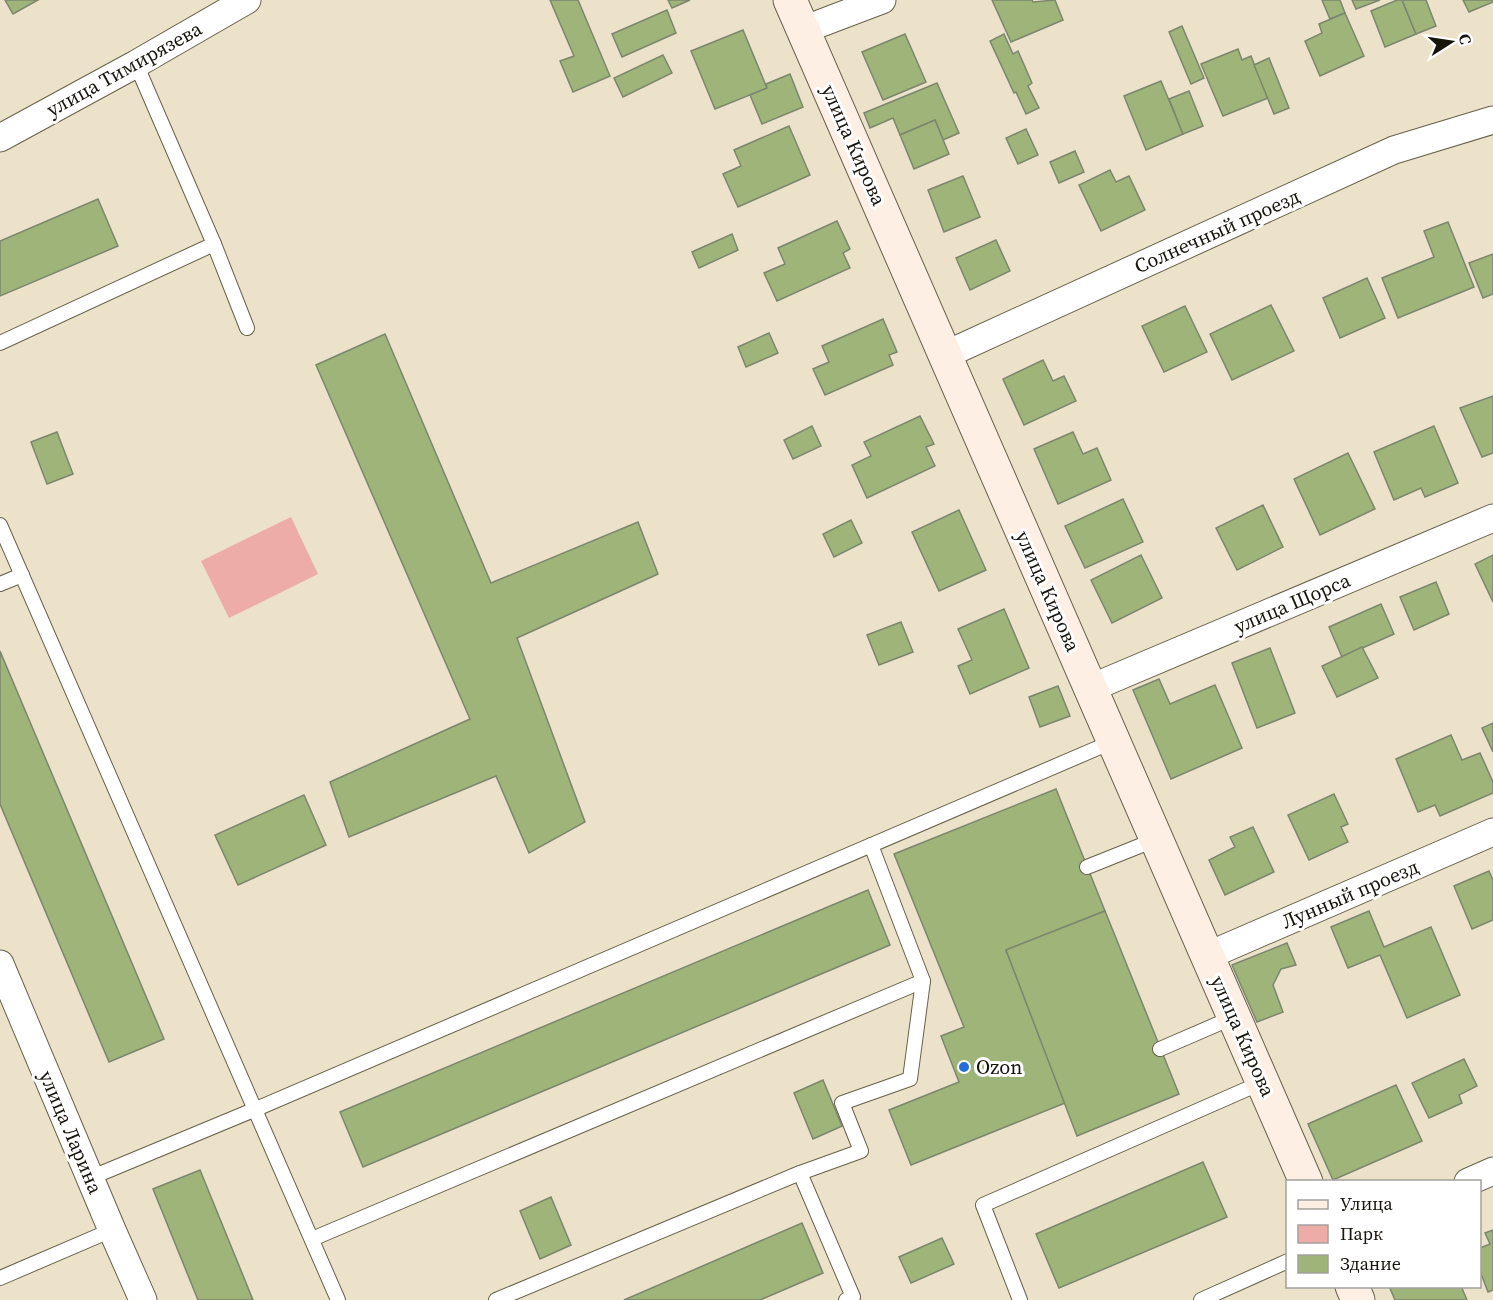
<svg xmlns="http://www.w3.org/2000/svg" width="1493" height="1300" font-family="'Source Serif 4',serif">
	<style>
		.green { fill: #edaca5 }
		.building { fill: #9eb478; stroke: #7c866f; stroke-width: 1.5 }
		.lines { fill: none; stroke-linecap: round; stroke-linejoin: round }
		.lane-casing { stroke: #67604a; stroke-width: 16 }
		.street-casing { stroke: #67604a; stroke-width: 29 }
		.secondary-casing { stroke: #67604a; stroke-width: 35 }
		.lane { stroke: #fff; stroke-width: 14 }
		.street { stroke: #fff; stroke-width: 27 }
		.secondary { stroke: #feefe5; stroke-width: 33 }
		.poi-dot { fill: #246fda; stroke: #fff; stroke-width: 2 }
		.labels { text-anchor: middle; stroke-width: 6; stroke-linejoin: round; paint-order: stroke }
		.street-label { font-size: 20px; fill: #17140b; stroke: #fff }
		.poi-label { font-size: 20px; fill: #17140b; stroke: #fff; text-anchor: start }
	</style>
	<rect width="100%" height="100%" fill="#ebe2c9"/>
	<path class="green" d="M 291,517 L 318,574 L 229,618 L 201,561 Z"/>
	<g class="building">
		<path d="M 5,0 L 38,0 L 13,14 Z"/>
		<path d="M 550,0 L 578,0 L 610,76 L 573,92 L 560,61 L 574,56 Z"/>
		<path d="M 668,0 L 690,0 L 672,8 Z"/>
		<path d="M 992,0 L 1032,0 L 1033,2 L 1055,0 L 1063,20 L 1011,42 Z"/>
		<path d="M 1322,0 L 1340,0 L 1345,13 L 1330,19 Z"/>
		<path d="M 1352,0 L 1380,0 L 1356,9 Z"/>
		<path d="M 1397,0 L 1402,0 L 1416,34 L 1385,47 L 1371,11 Z"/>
		<path d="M 1402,0 L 1426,0 L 1436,26 L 1416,34 Z"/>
		<path d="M 1463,0 L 1493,0 L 1493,2 L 1469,12 Z"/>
		<path d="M 667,10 L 676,33 L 622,57 L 612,34 Z"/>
		<path d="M 1345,13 L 1364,56 L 1320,76 L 1305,41 L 1322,33 L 1319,24 Z"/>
		<path d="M 1182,26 L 1204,78 L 1191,84 L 1169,32 Z"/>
		<path d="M 743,30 L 767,88 L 715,109 L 691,51 Z"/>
		<path d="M 905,34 L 926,82 L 883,100 L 862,52 Z"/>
		<path d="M 1004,34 L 1013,54 L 1018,51 L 1032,83 L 1028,86 L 1039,108 L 1026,114 L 1016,92 L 1014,93 L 990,41 Z"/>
		<path d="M 1238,49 L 1242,60 L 1251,56 L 1268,98 L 1223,116 L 1201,64 Z"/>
		<path d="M 663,55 L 672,73 L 623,97 L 614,78 Z"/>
		<path d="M 1269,58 L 1289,108 L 1274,114 L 1254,65 Z"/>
		<path d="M 790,74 L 803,107 L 762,124 L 750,95 L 767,88 L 766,84 Z"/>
		<path d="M 1161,81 L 1183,134 L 1146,150 L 1124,96 Z"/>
		<path d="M 937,83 L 959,133 L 943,140 L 935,120 L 900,135 L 893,118 L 870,128 L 864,113 Z"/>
		<path d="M 1189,91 L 1203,126 L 1183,134 L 1169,99 Z"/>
		<path d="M 935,120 L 949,154 L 914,169 L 900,135 Z"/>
		<path d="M 789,126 L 810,175 L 738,207 L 723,174 L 741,166 L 734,150 Z"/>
		<path d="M 1026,129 L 1038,155 L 1018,164 L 1006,138 Z"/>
		<path d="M 1075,151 L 1084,172 L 1059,183 L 1050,162 Z"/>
		<path d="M 1110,170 L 1116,182 L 1129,176 L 1145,210 L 1101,231 L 1079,185 Z"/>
		<path d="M 963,176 L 980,217 L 944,232 L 928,190 Z"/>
		<path d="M 98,199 L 118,246 L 0,296 L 0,241 Z"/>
		<path d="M 837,221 L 850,249 L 843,253 L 850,268 L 777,301 L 764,273 L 785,264 L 778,248 Z"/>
		<path d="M 1448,222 L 1474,287 L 1398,318 L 1382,278 L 1434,257 L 1424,231 Z"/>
		<path d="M 732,234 L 738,250 L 699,268 L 692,252 Z"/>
		<path d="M 996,240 L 1010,271 L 970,290 L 956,258 Z"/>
		<path d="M 1493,254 L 1493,294 L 1483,298 L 1469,263 Z"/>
		<path d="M 1367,278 L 1385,318 L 1340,338 L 1323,298 Z"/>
		<path d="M 1271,305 L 1294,351 L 1232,380 L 1210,334 Z"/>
		<path d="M 1185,306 L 1207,352 L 1164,372 L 1142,326 Z"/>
		<path d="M 883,319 L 897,352 L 889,355 L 893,365 L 825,395 L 813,369 L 829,362 L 822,346 Z"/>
		<path d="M 769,333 L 778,353 L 746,367 L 738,347 Z"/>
		<path d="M 385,334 L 491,583 L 638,522 L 658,574 L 517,638 L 585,822 L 529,853 L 496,776 L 349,837 L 330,782 L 470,719 L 316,365 Z"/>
		<path d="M 1043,360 L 1053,381 L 1064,376 L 1076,401 L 1024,425 L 1003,379 Z"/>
		<path d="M 1493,396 L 1493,453 L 1482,457 L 1460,408 Z"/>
		<path d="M 920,416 L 934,444 L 926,447 L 935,466 L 867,498 L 852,465 L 871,456 L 864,442 Z"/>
		<path d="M 812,426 L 821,446 L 793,459 L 784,440 Z"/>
		<path d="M 1434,426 L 1458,483 L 1425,497 L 1421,488 L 1394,500 L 1374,452 Z"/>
		<path d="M 57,432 L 73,474 L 47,484 L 31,442 Z"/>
		<path d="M 1073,432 L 1083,454 L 1097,448 L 1111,480 L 1058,504 L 1034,449 Z"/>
		<path d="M 1348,453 L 1375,509 L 1320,535 L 1294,479 Z"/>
		<path d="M 1123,499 L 1143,542 L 1085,568 L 1065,526 Z"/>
		<path d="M 1263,505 L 1283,547 L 1237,570 L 1216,528 Z"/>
		<path d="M 959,510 L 986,570 L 939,591 L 912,532 Z"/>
		<path d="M 851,520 L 862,543 L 834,557 L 823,534 Z"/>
		<path d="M 1141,555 L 1162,598 L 1112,623 L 1091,580 Z"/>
		<path d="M 1493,555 L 1493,602 L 1475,564 Z"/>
		<path d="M 1436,582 L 1449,614 L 1414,630 L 1400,597 Z"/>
		<path d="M 1381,604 L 1394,634 L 1342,657 L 1329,627 Z"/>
		<path d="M 1004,609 L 1029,668 L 970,694 L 958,666 L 972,660 L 958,629 Z"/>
		<path d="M 901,622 L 913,652 L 879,665 L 867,635 Z"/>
		<path d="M 1362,647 L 1378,678 L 1337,697 L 1322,666 Z"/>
		<path d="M 1270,648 L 1295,713 L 1257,728 L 1232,663 Z"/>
		<path d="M 0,651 L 164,1039 L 109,1062 L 0,804 Z"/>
		<path d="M 1159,679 L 1170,704 L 1215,685 L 1242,748 L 1171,779 L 1133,690 Z"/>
		<path d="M 1058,686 L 1070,716 L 1040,727 L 1029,697 Z"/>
		<path d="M 1493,723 L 1493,752 L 1482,728 Z"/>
		<path d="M 1451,735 L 1462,760 L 1480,753 L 1493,782 L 1493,793 L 1440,816 L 1435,805 L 1418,812 L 1396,759 Z"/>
		<path d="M 1056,789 L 1105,911 L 1006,950 L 1065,1103 L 911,1165 L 889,1110 L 959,1082 L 941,1036 L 964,1027 L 894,854 Z"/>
		<path d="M 1334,794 L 1348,824 L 1341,827 L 1348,842 L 1309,860 L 1288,815 Z"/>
		<path d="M 304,795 L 326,845 L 238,885 L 215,835 Z"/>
		<path d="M 1253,827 L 1274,872 L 1225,895 L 1209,860 L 1235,847 L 1230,837 Z"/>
		<path d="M 1489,871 L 1493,880 L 1493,920 L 1472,929 L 1454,886 Z"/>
		<path d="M 868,890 L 890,945 L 363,1167 L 340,1112 Z"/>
		<path d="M 1105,911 L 1179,1094 L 1077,1136 L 1006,950 Z"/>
		<path d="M 1369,911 L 1384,947 L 1431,927 L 1460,995 L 1407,1018 L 1380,955 L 1348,968 L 1331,927 Z"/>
		<path d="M 1287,943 L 1296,965 L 1281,969 L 1273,985 L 1283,1012 L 1257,1022 L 1232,965 Z"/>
		<path d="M 1464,1059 L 1477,1086 L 1459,1095 L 1462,1103 L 1429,1118 L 1412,1083 Z"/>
		<path d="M 823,1080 L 842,1126 L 813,1139 L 794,1093 Z"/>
		<path d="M 1396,1085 L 1422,1141 L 1333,1180 L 1308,1124 Z"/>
		<path d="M 1203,1162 L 1227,1217 L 1059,1288 L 1036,1234 Z"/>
		<path d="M 200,1170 L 253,1300 L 198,1300 L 153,1189 Z"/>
		<path d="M 551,1197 L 571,1245 L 540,1259 L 520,1211 Z"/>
		<path d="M 802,1223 L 823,1273 L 760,1300 L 624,1300 Z"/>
		<path d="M 1493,1230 L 1493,1290 L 1488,1292 L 1480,1271 L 1480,1248 L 1490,1244 L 1485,1233 Z"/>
		<path d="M 942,1238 L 954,1264 L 911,1283 L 899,1257 Z"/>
		<path d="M 1389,1286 L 1461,1286 L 1467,1300 L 1395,1300 Z"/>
	</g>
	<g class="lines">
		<g class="lane-casing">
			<g id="lane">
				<path d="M 214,244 L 247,328"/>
				<path d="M 0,343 L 214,244 L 136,64"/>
				<path d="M 0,525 L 338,1300"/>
				<path d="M 0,584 L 22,575"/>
				<path d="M 1087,867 L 1157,839"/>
				<path d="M 1160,1049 L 1234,1017"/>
				<path d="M 800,1173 L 853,1297 L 846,1300"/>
				<path d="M 90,1178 L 256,1109 L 1114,741"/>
				<path d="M 312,1239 L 923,981"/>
				<path d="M 0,1278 L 112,1230"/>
				<path d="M 496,1300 L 800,1173 L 861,1151 L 842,1103 L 910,1079 L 923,981 L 871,845"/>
				<path d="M 1020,1300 L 983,1205 L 1263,1082"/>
				<path d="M 1201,1300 L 1288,1261"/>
			</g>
		</g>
		<g class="street-casing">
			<g id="street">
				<path d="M 803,30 L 882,0"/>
				<path d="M 0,138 L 136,64 L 247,0"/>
				<path d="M 945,355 L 1394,150 L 1493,120"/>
				<path d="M 1091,688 L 1493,518"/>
				<path d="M 1207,956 L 1493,832"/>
				<path d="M 0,964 L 112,1230 L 143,1300"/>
				<path d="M 1468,1182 L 1493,1171"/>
			</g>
		</g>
		<g class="secondary-casing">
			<g id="secondary">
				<path d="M 790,0 L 1306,1182"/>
				<path d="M 1352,1286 L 1358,1300"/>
			</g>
		</g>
		<use href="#lane" class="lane"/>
		<use href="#street" class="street"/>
		<use href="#secondary" class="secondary"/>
	</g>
	<circle class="poi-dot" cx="964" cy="1067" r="6"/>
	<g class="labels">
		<g class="street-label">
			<text transform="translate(124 69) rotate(-29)" y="7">улица Тимирязева</text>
			<text transform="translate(854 145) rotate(66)" y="7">улица Кирова</text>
			<text transform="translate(1217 231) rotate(-24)" y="7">Солнечный проезд</text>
			<text transform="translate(1048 591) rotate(66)" y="7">улица Кирова</text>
			<text transform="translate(1292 603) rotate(-23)" y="7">улица Щорса</text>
			<text transform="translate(1350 894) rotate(-23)" y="7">Лунный проезд</text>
			<text transform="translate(1243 1036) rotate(66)" y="7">улица Кирова</text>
			<text transform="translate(71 1132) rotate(67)" y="7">улица Ларина</text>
		</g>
		<g class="poi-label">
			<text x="976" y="1074">Ozon</text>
		</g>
	</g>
	<rect x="1286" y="1180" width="195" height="108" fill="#ffffff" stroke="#a2a19d" stroke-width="1.5"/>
	<rect x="1298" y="1200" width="30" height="9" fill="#feefe5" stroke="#a2a19d" stroke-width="1.5"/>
	<text x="1340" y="1210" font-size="18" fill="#17140b">Улица</text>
	<rect x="1298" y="1225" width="30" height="18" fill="#edaca5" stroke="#a2a19d" stroke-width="1.5"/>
	<text x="1340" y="1240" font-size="18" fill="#17140b">Парк</text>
	<rect x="1298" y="1255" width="30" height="18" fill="#9eb478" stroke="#a2a19d" stroke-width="1.5"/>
	<text x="1340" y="1270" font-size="18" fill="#17140b">Здание</text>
	<g transform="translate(1451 42) rotate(78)" stroke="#ffffff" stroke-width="4.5" paint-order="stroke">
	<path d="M0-4.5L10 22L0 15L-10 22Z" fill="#17140b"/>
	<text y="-9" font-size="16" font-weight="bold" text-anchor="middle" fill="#17140b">С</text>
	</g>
</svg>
